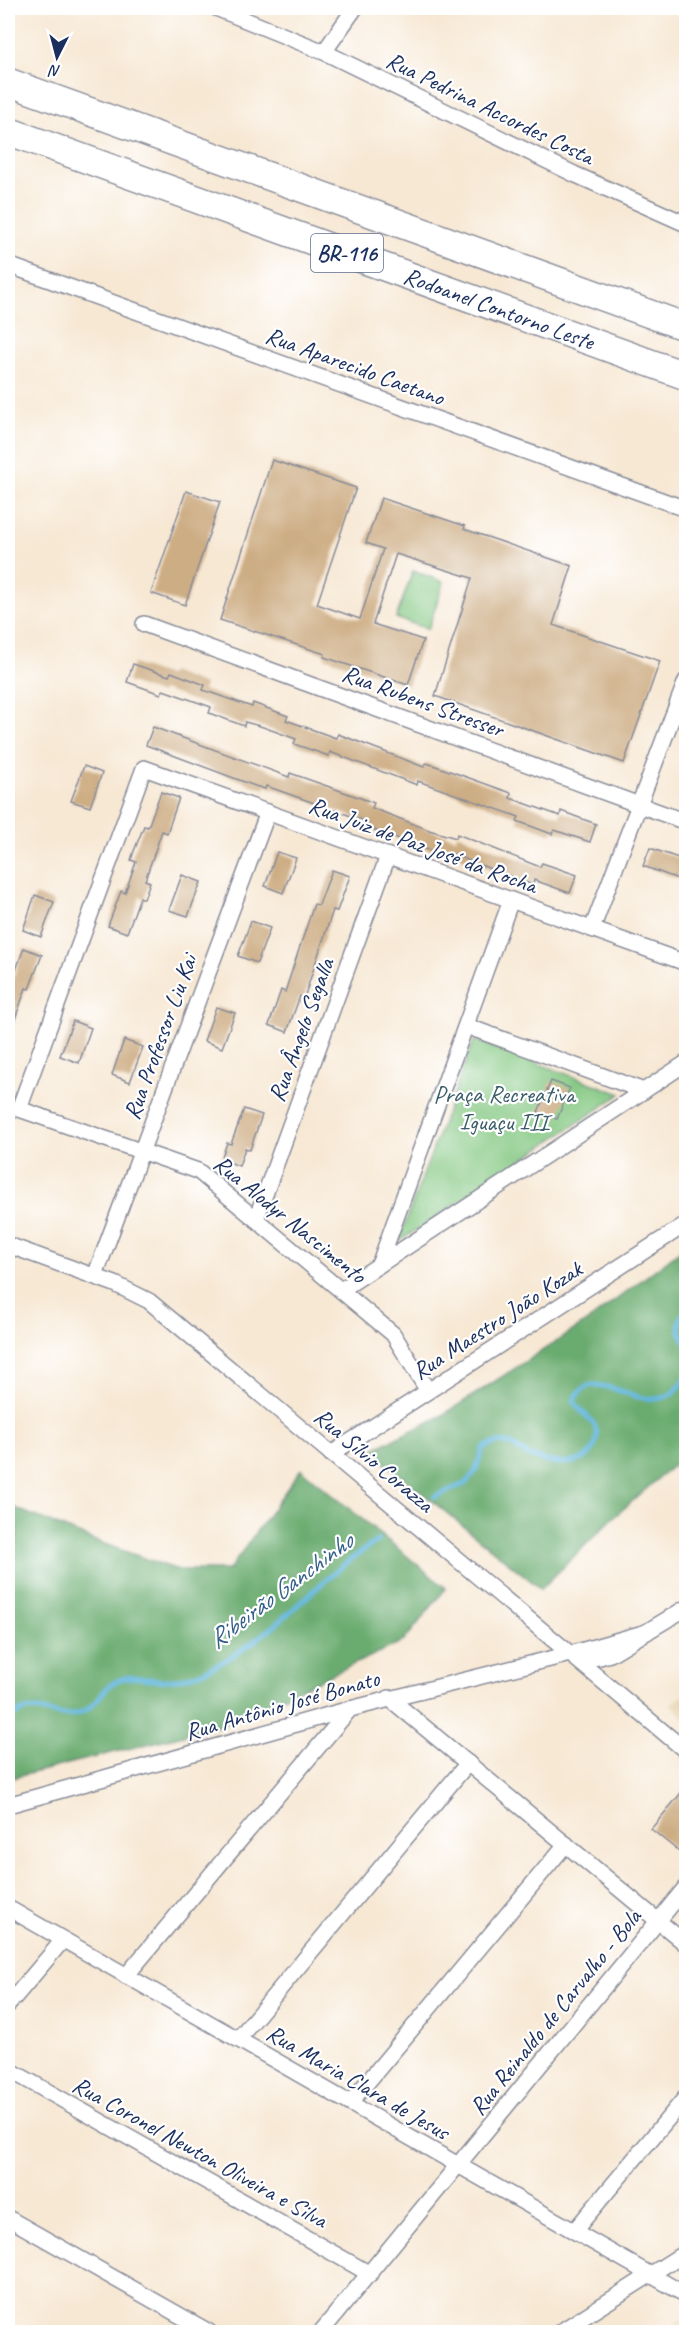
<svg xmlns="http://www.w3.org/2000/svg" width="694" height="2340" font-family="Caveat,sans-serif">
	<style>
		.built { fill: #e9d9ba }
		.green { fill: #84c882; stroke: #507c70; stroke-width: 1.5 }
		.forest { fill: #6bac70; stroke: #436e67; stroke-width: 1.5 }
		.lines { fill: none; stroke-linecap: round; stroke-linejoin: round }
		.stream { stroke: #5fb5dc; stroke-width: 5 }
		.building { fill: #cdad84 }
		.street-casing { stroke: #898c99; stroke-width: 18 }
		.highway-casing { stroke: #898c99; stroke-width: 30 }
		.street { stroke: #fff; stroke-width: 15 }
		.highway { stroke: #fff; stroke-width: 27 }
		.labels { text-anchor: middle; stroke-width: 4.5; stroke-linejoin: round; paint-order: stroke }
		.shield { fill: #fff; stroke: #5f6d8e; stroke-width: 1.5 }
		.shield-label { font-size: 22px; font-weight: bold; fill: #1b2f5e }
		.street-label { font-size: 24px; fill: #1b2f5e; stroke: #fff }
		.park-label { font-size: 24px; fill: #3a5d69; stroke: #fff }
		.water-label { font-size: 26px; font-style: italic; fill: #335e8a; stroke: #fff }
	</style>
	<rect width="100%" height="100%" fill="#fff"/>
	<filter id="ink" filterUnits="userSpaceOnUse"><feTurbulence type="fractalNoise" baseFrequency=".0167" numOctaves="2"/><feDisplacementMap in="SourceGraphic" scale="12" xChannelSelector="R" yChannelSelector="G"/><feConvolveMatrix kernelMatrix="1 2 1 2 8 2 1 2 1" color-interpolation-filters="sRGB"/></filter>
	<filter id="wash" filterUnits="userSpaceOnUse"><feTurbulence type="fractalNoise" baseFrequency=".008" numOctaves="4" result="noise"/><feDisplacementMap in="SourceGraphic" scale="24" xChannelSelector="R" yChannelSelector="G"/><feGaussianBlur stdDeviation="1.35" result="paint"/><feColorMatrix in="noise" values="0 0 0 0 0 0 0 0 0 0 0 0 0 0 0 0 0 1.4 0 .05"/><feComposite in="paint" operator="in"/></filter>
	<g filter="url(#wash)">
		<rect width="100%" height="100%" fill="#f7e8d4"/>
		<g class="built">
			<path d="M 686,1695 L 686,1718 L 670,1704 Z"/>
			<path d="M 686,2317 L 686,2332 L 663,2332 Z"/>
		</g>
		<g class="green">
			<path d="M 413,571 L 444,582 L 428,629 L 396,618 Z"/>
			<path d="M 474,1040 L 621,1094 L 398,1242 Z"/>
		</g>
		<g class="forest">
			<path d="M 686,1246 L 686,1454 L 612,1519 L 541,1589 L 370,1451 L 443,1415 L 591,1319 Z"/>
			<path d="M 301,1469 L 446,1588 L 404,1641 L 223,1725 L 8,1779 L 8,1505 L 93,1540 L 178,1570 L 229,1570 Z"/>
		</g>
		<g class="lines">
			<g class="stream">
				<path d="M 686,1314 L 682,1315 C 677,1327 679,1332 686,1342"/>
				<path d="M 434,1497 L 466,1483 L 475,1472 L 483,1448 C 492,1443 499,1441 510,1444 C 515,1447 520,1451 526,1454 C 544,1462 576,1470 591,1452 C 596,1445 598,1438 596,1430 C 593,1417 579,1413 574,1401 C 595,1352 653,1436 686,1377"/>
				<path d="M 8,1720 C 38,1694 52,1726 84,1711 C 99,1704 103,1685 121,1679 C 132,1675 145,1679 156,1680 C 184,1683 214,1668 237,1653 C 288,1620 327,1572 379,1540"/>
			</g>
		</g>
		<g id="blocks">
			<g class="building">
				<path d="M 272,460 L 356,488 L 317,604 L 360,619 L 383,549 L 366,543 L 381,498 L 465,526 L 464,529 L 572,566 L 553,625 L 660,661 L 624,763 L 435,696 L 472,578 L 396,554 L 373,624 L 423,640 L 408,685 L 324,657 L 325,654 L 220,620 Z"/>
				<path d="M 186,491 L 220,502 L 185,605 L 151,593 Z"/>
				<path d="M 133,664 L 169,676 L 171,672 L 205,685 L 203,690 L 252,707 L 253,703 L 288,716 L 286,720 L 336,738 L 338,734 L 424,767 L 426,763 L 433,765 L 511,793 L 510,798 L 560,816 L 561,811 L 596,824 L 590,842 L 554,830 L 552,834 L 517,821 L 519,817 L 418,781 L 417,785 L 330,752 L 329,756 L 294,744 L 296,739 L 263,727 L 245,722 L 244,726 L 209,713 L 211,707 L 163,690 L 161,694 L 127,682 Z"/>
				<path d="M 153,727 L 289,777 L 290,773 L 358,797 L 374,803 L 372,808 L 429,830 L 456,838 L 457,834 L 540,867 L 542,863 L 577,875 L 570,893 L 534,880 L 533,885 L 449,853 L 448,857 L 366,827 L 368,822 L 266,786 L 265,789 L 255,786 L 146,745 Z"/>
				<path d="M 84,766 L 102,773 L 90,807 L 71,801 Z"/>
				<path d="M 161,792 L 179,798 L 167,833 L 162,831 L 145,880 L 150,882 L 144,899 L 140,897 L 127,933 L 108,926 L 121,891 L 125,893 L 136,862 L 131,860 L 134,851 L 144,826 L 148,827 Z"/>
				<path d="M 650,848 L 684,860 L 678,879 L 643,866 Z"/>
				<path d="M 277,852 L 296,858 L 283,893 L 265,886 Z"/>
				<path d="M 332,870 L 350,876 L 337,911 L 333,910 L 304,998 L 300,996 L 287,1032 L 269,1025 L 281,990 L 285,992 L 314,904 L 319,905 Z"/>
				<path d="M 182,875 L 201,882 L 188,916 L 169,910 Z"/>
				<path d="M 35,895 L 54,902 L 41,937 L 23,930 Z"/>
				<path d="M 251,921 L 270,928 L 257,963 L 238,956 Z"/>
				<path d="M 24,948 L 42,955 L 29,989 L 26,988 L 10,1033 L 8,1033 L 8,992 Z"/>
				<path d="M 216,1007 L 235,1013 L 222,1048 L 204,1041 Z"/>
				<path d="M 73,1021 L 91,1028 L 79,1063 L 60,1056 Z"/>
				<path d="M 124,1040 L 143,1047 L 130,1082 L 112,1075 Z"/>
				<path d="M 551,1081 L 570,1088 L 557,1119 L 538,1112 Z"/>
				<path d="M 244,1109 L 262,1115 L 250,1150 L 245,1148 L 239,1166 L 221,1159 L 227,1143 L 231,1144 Z"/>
				<path d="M 687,1786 L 687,1858 L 651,1829 Z"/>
			</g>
		</g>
	</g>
	<g filter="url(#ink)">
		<use href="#blocks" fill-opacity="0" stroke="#898c99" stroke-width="1.5"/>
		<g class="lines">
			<g class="street-casing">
				<g id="street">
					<path d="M 216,8 L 324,52"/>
					<path d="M 355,8 L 324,52 L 574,174 L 686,224"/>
					<path d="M 8,265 L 686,509"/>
					<path d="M 144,624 L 686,822"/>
					<path d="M 592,929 L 686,681"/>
					<path d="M 466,1026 L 644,1091"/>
					<path d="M 256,1219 L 388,856"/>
					<path d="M 8,1245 L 115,1284 L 149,1301 L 686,1751"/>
					<path d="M 379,1265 L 511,900"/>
					<path d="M 95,1276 L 268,812"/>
					<path d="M 341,1290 L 686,1063"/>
					<path d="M 428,1391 L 393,1334 L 198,1171 L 19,1109 L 144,768 L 686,963"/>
					<path d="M 331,1454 L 686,1224"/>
					<path d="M 572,1655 C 587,1659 596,1659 610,1654 L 686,1608"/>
					<path d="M 389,1698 L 686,1944"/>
					<path d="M 8,1805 L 350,1709 L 570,1654 L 647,1632"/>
					<path d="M 8,1908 L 686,2295"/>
					<path d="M 126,1976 L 350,1709"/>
					<path d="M 8,2005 L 63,1940"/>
					<path d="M 238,2039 L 468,1763"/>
					<path d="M 8,2069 L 370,2274"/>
					<path d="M 350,2103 L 566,1844"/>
					<path d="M 8,2218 L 209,2332"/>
					<path d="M 575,2230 L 686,2097"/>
					<path d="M 321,2332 L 686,1887"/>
					<path d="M 560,2332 L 686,2252"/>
				</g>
			</g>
			<g class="highway-casing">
				<g id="highway">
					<path d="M 8,82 L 686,327"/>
					<path id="s1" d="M 8,131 L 686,376"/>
				</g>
			</g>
			<use href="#street" class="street"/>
			<use href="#highway" class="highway"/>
		</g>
	</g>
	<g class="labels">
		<rect class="shield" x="311" y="234" width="72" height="38" rx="4.5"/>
		<g class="shield-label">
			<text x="347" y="261">BR-116</text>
		</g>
		<g class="street-label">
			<text transform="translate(490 108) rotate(26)" y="8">Rua Pedrina Accordes Costa</text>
			<text dy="8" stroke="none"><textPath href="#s1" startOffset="522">Rodoanel Contorno Leste</textPath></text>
			<text transform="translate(355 366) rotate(20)" y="8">Rua Aparecido Caetano</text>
			<text transform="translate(423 701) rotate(20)" y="8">Rua Rubens Stresser</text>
			<text transform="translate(423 845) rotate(20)" y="8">Rua Juiz de Paz José da Rocha</text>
			<text transform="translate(301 1030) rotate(-70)" y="8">Rua Ângelo Segalla</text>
			<text transform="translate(160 1037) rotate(-70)" y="8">Rua Professor Liu Kai</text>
			<text transform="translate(290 1219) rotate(39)" y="8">Rua Alodyr Nascimento</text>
			<text transform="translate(497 1320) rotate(-33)" y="8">Rua Maestro João Kozak</text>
			<text transform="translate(374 1460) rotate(40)" y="8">Rua Sílvio Corazza</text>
			<text transform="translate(282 1705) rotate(-16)" y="8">Rua Antônio José Bonato</text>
			<text transform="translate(555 2012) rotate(-51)" y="8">Rua Reinaldo de Carvalho - Bola</text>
			<text transform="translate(358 2082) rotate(30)" y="8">Rua Maria Clara de Jesus</text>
			<text transform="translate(200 2152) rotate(29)" y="8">Rua Coronel Newton Oliveira e Silva</text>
		</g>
		<g class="park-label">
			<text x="504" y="1102">Praça Recreativa<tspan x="504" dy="28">Iguaçu III</tspan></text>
		</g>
		<g class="water-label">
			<text transform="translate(280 1590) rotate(-37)" y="9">Ribeirão Ganchinho</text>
		</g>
	</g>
	<rect width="694" height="2340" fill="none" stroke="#fff" stroke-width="30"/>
	<g transform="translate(57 57) rotate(186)" stroke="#ffffff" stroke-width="4.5" paint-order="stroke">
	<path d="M0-4.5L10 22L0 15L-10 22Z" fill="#1b2f5e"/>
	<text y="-9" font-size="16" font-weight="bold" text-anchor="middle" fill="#1b2f5e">N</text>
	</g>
</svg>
